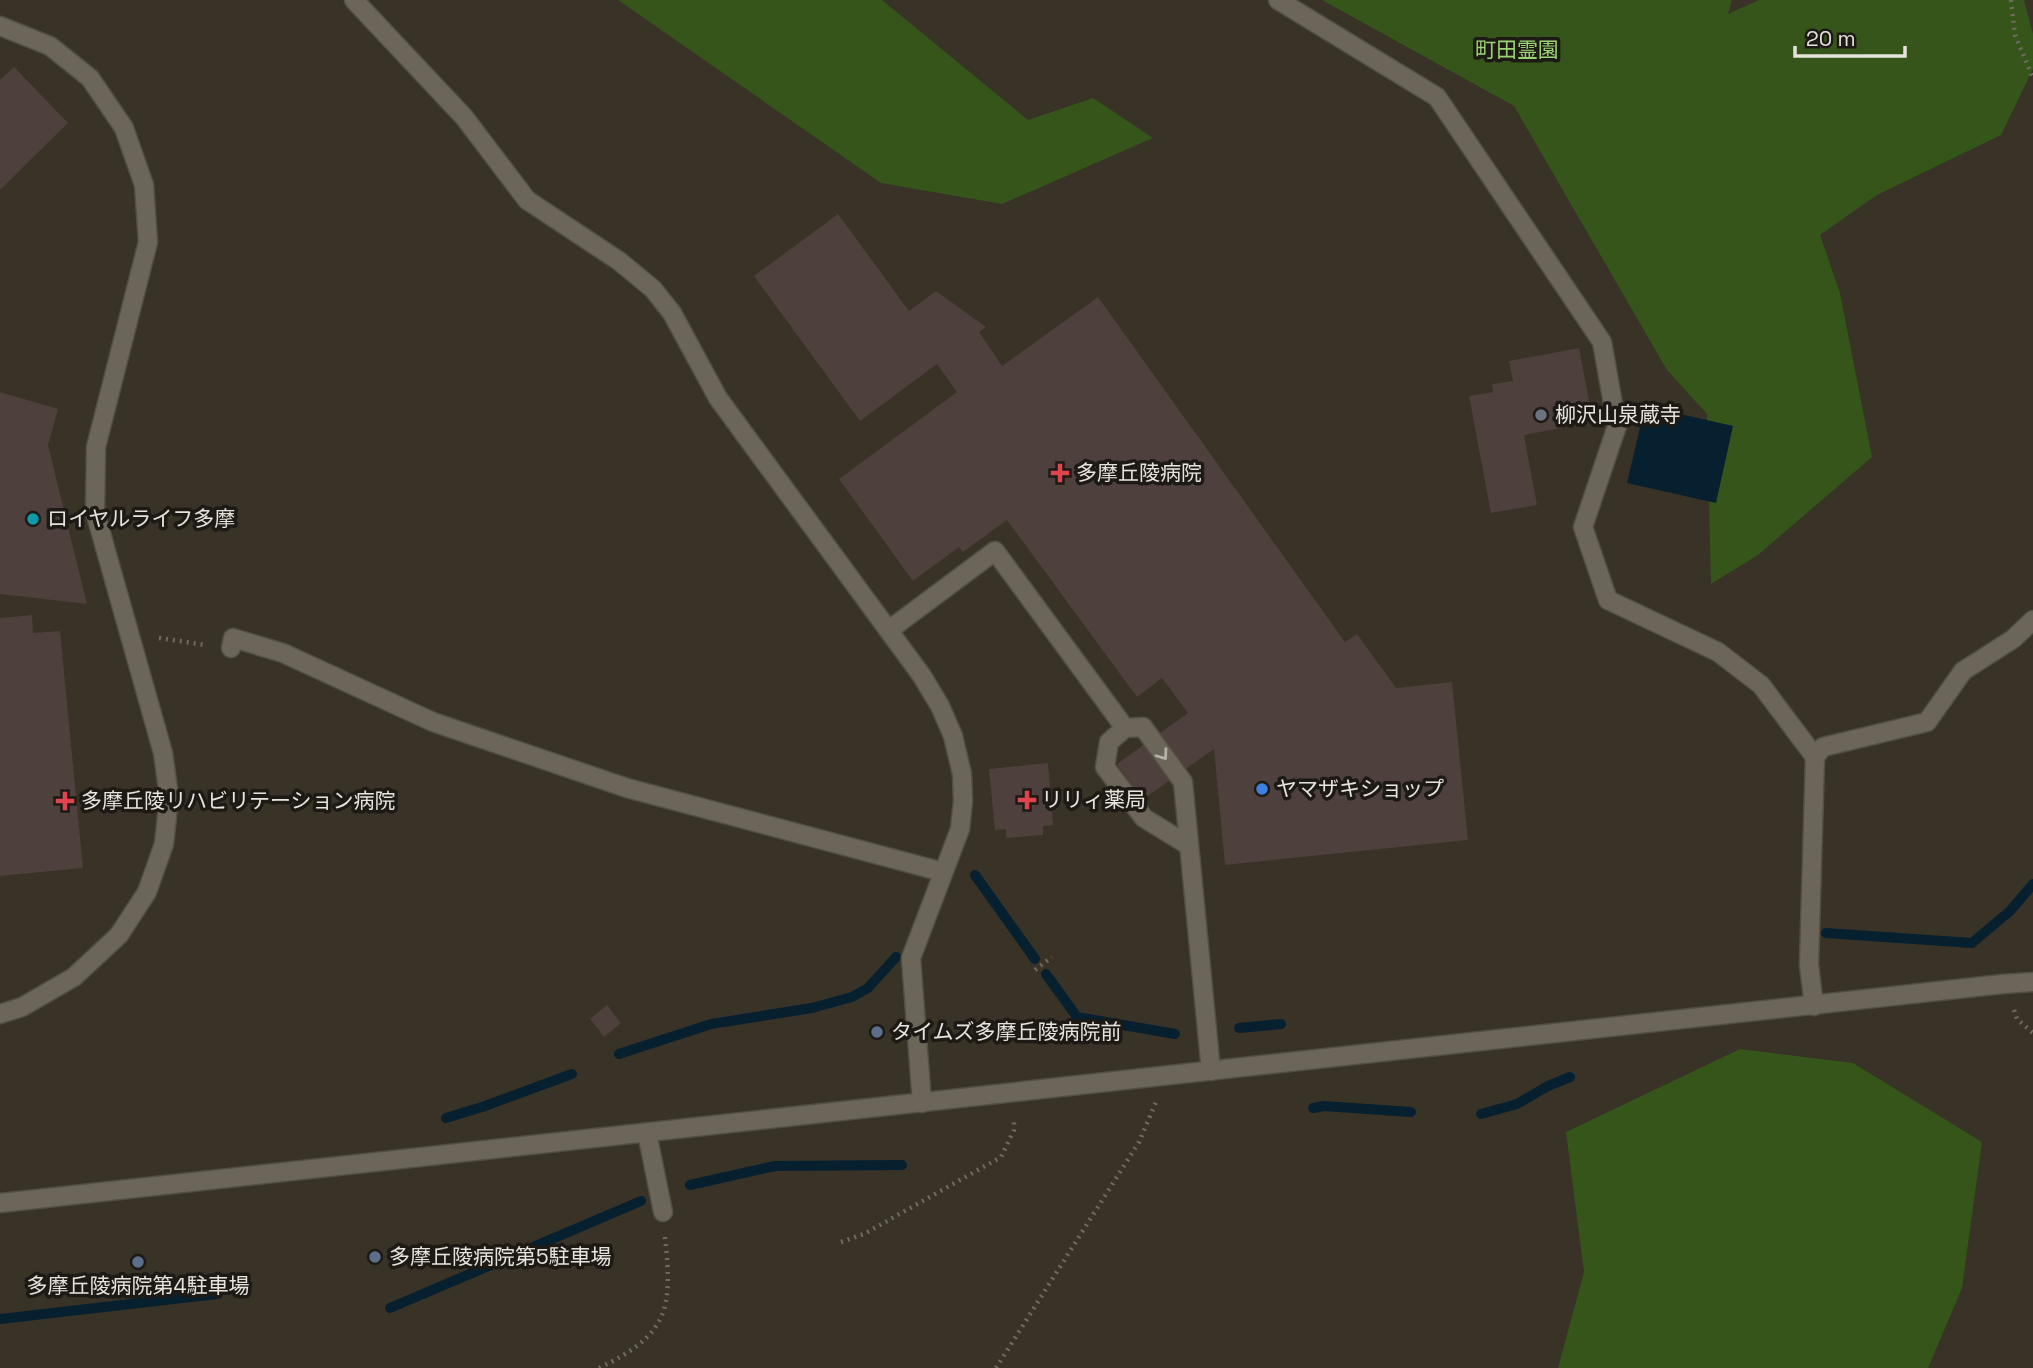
<svg xmlns="http://www.w3.org/2000/svg" width="2033" height="1368" font-family="'Space Grotesk','Noto Sans JP',sans-serif">
	<style>
		.green { fill: #35551b }
		.water { fill: #072030 }
		.lines { fill: none; stroke-linecap: round; stroke-linejoin: round }
		.stream { stroke: #072030; stroke-width: 10 }
		.building { fill: #4e403c }
		.lane-casing { stroke: #534e44; stroke-width: 21 }
		.street-casing { stroke: #534e44; stroke-width: 21 }
		.secondary-casing { stroke: #534e44; stroke-width: 21 }
		.path { stroke: #706a61; stroke-width: 4.5; stroke-dasharray: 2 5; stroke-linecap: butt }
		.lane { stroke: #6c665a; stroke-width: 18 }
		.street { stroke: #6c665a; stroke-width: 18 }
		.secondary { stroke: #6c665a; stroke-width: 18 }
		.oneway { stroke: #b6b1a8 }
		.worship-dot { fill: #6b7280; stroke: #1d1a15; stroke-width: 2.5 }
		.health-dot { fill: #e0444e; stroke: #1d1a15; stroke-width: 2.5 }
		.culture-dot { fill: #0f9aa8; stroke: #1d1a15; stroke-width: 2.5 }
		.shop-dot { fill: #3f7fe0; stroke: #1d1a15; stroke-width: 2.5 }
		.service-dot { fill: #5c6f8a; stroke: #1d1a15; stroke-width: 2.5 }
		.labels { text-anchor: middle; stroke-width: 7; stroke-linejoin: round; paint-order: stroke }
		.park-label { font-size: 21px; fill: #9bd273; stroke: #1d1a15 }
		.poi-label { font-size: 21px; fill: #e7e3dc; stroke: #1d1a15; text-anchor: start }
	</style>
	<rect width="100%" height="100%" fill="#383227"/>
	<g class="green">
		<path d="M 618,0 L 882,0 L 1028,120 L 1093,98 L 1153,138 L 1002,204 L 881,183 Z"/>
		<path d="M 1322,0 L 1732,0 L 1728,14 L 1759,0 L 2024,0 L 2033,34 L 2033,69 L 2001,135 L 1877,195 L 1820,235 L 1840,293 L 1872,457 L 1758,555 L 1711,584 L 1707,414 L 1667,370 L 1514,106 Z"/>
		<path d="M 1740,1049 L 1853,1063 L 1982,1142 L 1962,1288 L 1928,1368 L 1558,1368 L 1584,1272 L 1566,1132 Z"/>
	</g>
	<path class="water" d="M 1645,406 L 1733,426 L 1716,503 L 1627,483 Z"/>
	<g class="lines">
		<g class="stream">
			<path d="M 975,875 L 1035,959"/>
			<path d="M 1826,933 L 1972,943 L 2010,911 L 2033,884"/>
			<path d="M 1046,974 L 1077,1017 L 1175,1034"/>
			<path d="M 1239,1028 L 1281,1024"/>
			<path d="M 619,1054 L 711,1024 L 812,1008 L 852,997 L 868,988 L 896,957"/>
			<path d="M 1313,1108 L 1324,1106 L 1411,1112"/>
			<path d="M 1481,1114 L 1517,1104 L 1548,1086 L 1570,1077"/>
			<path d="M 446,1118 L 482,1107 L 572,1074"/>
			<path d="M 690,1185 L 775,1166 L 902,1165"/>
			<path d="M 390,1308 L 641,1201"/>
			<path d="M 0,1319 L 217,1294"/>
		</g>
	</g>
	<g class="building">
		<path d="M 14,67 L 68,123 L 0,190 L 0,80 Z"/>
		<path d="M 838,214 L 909,311 L 936,291 L 986,327 L 979,332 L 1002,366 L 1098,297 L 1345,642 L 1357,634 L 1396,688 L 1452,682 L 1468,840 L 1225,865 L 1214,749 L 1142,800 L 1117,764 L 1188,713 L 1162,678 L 1137,697 L 1007,520 L 963,552 L 959,547 L 913,581 L 839,479 L 957,392 L 937,364 L 860,421 L 754,276 Z"/>
		<path d="M 1579,348 L 1593,422 L 1524,435 L 1537,505 L 1491,513 L 1469,396 L 1493,392 L 1492,384 L 1513,381 L 1509,361 Z"/>
		<path d="M 0,392 L 58,409 L 48,445 L 87,604 L 0,594 Z"/>
		<path d="M 32,615 L 33,633 L 60,631 L 83,868 L 0,876 L 0,618 Z"/>
		<path d="M 1048,763 L 1053,825 L 1043,826 L 1043,835 L 1006,838 L 1006,829 L 995,830 L 989,769 Z"/>
		<path d="M 607,1005 L 621,1023 L 604,1037 L 590,1019 Z"/>
	</g>
	<g class="lines">
		<g class="lane-casing">
			<g id="lane">
				<path d="M 1278,0 L 1437,97 L 1602,342 L 1617,426 L 1583,527 L 1608,600 L 1718,652 L 1761,685 L 1815,757"/>
				<path d="M 0,26 L 50,46 L 90,78 L 124,128 L 144,185 L 148,242 L 96,447 L 95,512 L 163,753 L 169,797 L 164,844 L 147,892 L 119,935 L 74,977 L 22,1007 L 0,1014"/>
				<path d="M 889,630 L 995,551 L 1125,728"/>
				<path d="M 1963,671 L 2013,639 L 2033,620"/>
				<path d="M 1188,845 L 1144,818 L 1105,767 L 1109,742 L 1125,728 L 1143,727 L 1183,782 L 1211,1071"/>
			</g>
		</g>
		<g class="street-casing">
			<g id="street">
				<path d="M 354,0 L 464,117 L 527,200 L 619,261 L 653,289 L 672,313 L 718,398 L 922,676 L 940,706 L 953,736 L 962,774 L 963,801 L 960,829 L 911,958 L 922,1103"/>
				<path d="M 231,648 L 233,638 L 283,653 L 433,722 L 627,788 L 943,872"/>
				<path d="M 1814,1006 L 1809,965 L 1815,757 L 1823,747 L 1927,722 L 1963,671"/>
				<path d="M 647,1133 L 663,1212"/>
			</g>
		</g>
		<g class="secondary-casing">
			<path id="secondary" d="M 0,1203 L 2003,984 L 2033,982"/>
		</g>
		<g class="path">
			<path d="M 2011,0 L 2015,35 L 2033,78"/>
			<path d="M 159,638 L 206,645"/>
			<path d="M 1035,970 L 1052,957"/>
			<path d="M 2014,1010 L 2017,1019 L 2033,1033"/>
			<path d="M 841,1242 L 864,1234 L 1001,1157 L 1014,1130 L 1014,1119"/>
			<path d="M 599,1368 C 668,1335 673,1310 665,1237"/>
			<path d="M 996,1368 L 1139,1142 L 1156,1102"/>
		</g>
		<use href="#lane" class="lane"/>
		<use href="#street" class="street"/>
		<use href="#secondary" class="secondary"/>
	</g>
	<defs><path id="oneway-chevron" d="M-2-3.5L2.5 0L-2 3.5" fill="none" stroke-width="1.6" stroke-linecap="round" stroke-linejoin="round" transform="scale(1.75)"/></defs>
	<use class="oneway" href="#oneway-chevron" transform="translate(1163 755) rotate(54)"/>
	<circle class="worship-dot" cx="1541" cy="415" r="7"/>
	<g class="health-dot">
		<path d="M1056.5 462.5h7v7h7v7h-7v7h-7v-7h-7v-7h7z"/>
		<path d="M1023.5 789.5h7v7h7v7h-7v7h-7v-7h-7v-7h7z"/>
		<path d="M61.5 790.5h7v7h7v7h-7v7h-7v-7h-7v-7h7z"/>
	</g>
	<circle class="culture-dot" cx="33" cy="519" r="7"/>
	<circle class="shop-dot" cx="1262" cy="789" r="7"/>
	<g class="service-dot">
		<circle cx="877" cy="1032" r="7"/>
		<circle cx="375" cy="1257" r="7"/>
		<circle cx="138" cy="1262" r="7"/>
	</g>
	<g class="labels">
		<g class="park-label">
			<text x="1517" y="57">町田霊園</text>
		</g>
		<g class="poi-label">
			<text x="1555" y="422">柳沢山泉蔵寺</text>
			<text x="1076" y="480">多摩丘陵病院</text>
			<text x="47" y="526">ロイヤルライフ多摩</text>
			<text x="1276" y="796">ヤマザキショップ</text>
			<text x="1041" y="807">リリィ薬局</text>
			<text x="81" y="808">多摩丘陵リハビリテーション病院</text>
			<text x="891" y="1039">タイムズ多摩丘陵病院前</text>
			<text x="389" y="1264">多摩丘陵病院第5駐車場</text>
			<text x="138" y="1293" text-anchor="middle">多摩丘陵病院第4駐車場</text>
		</g>
	</g>
	<path d="M1795 46v10h110v-10" fill="none" stroke="#e7e3dc" stroke-width="3.5"/>
	<text x="1806" y="46" font-size="21" fill="#e7e3dc" stroke="#1d1a15" stroke-width="5" paint-order="stroke">20 m</text>
</svg>
